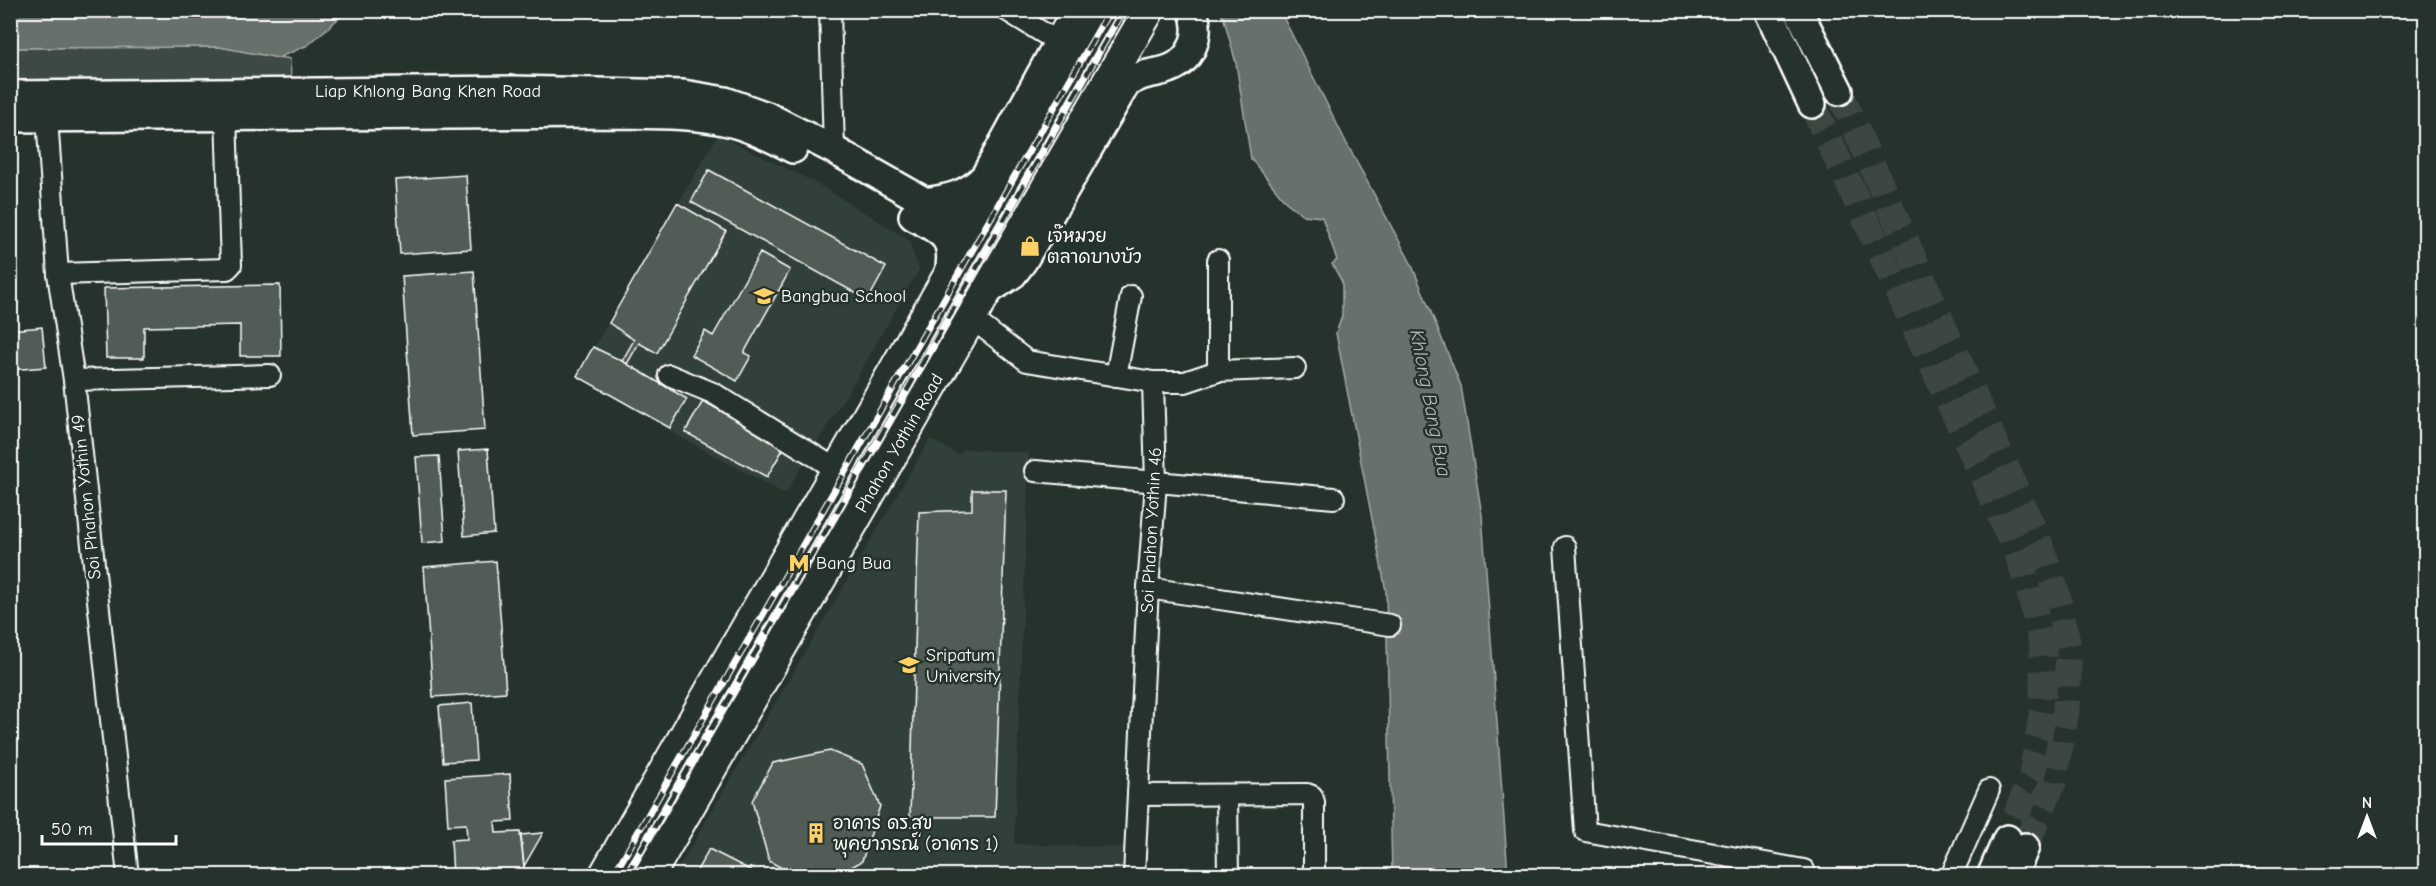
<svg xmlns="http://www.w3.org/2000/svg" width="2436" height="886" font-family="'Comic Neue','Playpen Sans Thai',sans-serif">
	<style>
		.built { fill: #333f3a }
		.green { fill: #3e4944; stroke: #9ea4a2; stroke-width: 1.5 }
		.water { fill: #67706c; stroke: #a4a9a7; stroke-width: 1.5 }
		.building { fill: #515c57; stroke: #fff; stroke-width: 1.5 }
		.lines { fill: none; stroke-linecap: round; stroke-linejoin: round }
		.secondary-tunnel { stroke: #3c4742; stroke-width: 27; stroke-dasharray: 27 14; stroke-linecap: butt }
		.street-casing { stroke: #fff; stroke-width: 24 }
		.secondary-casing { stroke: #fff; stroke-width: 32 }
		.primary-casing { stroke: #fff; stroke-width: 34 }
		.street { stroke: #26332d; stroke-width: 20 }
		.secondary { stroke: #26332d; stroke-width: 27 }
		.primary { stroke: #26332d; stroke-width: 30 }
		.rail-casing { stroke: #fff; stroke-width: 7 }
		.rail { stroke: #26332d; stroke-width: 4.5; stroke-dasharray: 14; stroke-linecap: butt }
		.labels { text-anchor: middle; stroke-width: 5; stroke-linejoin: round; paint-order: stroke }
		.street-label { font-size: 18px; fill: #fff; stroke: #26332d }
		.poi-label { font-size: 18px; fill: #fff; stroke: #26332d; text-anchor: start }
		.water-label { font-size: 20px; font-style: italic; fill: #b3b8b6; stroke: #26332d }
	</style>
	<rect width="100%" height="100%" fill="#26332d"/>
	<filter id="ink" filterUnits="userSpaceOnUse"><feTurbulence type="fractalNoise" baseFrequency=".0167" numOctaves="2"/><feDisplacementMap in="SourceGraphic" scale="12" xChannelSelector="R" yChannelSelector="G"/><feConvolveMatrix kernelMatrix="1 2 1 2 8 2 1 2 1" color-interpolation-filters="sRGB"/></filter>
	<g filter="url(#ink)">
		<g class="built">
			<path d="M 718,135 L 816,183 L 909,240 L 919,269 L 859,374 L 785,494 L 675,434 L 577,376 Z"/>
			<path d="M 930,439 L 959,455 L 964,449 L 1029,453 L 1014,844 L 1124,848 L 1123,875 L 674,876 Z"/>
		</g>
		<path class="green" d="M 220,47 L 290,59 L 291,81 L 11,87 L 10,48 Z"/>
		<g class="water">
			<path d="M 10,11 L 11,10 L 347,11 L 308,45 L 278,58 L 220,47 L 11,48 Z"/>
			<path d="M 1220,11 L 1280,11 L 1347,144 L 1411,263 L 1461,386 L 1482,515 L 1508,875 L 1392,875 L 1386,591 L 1336,333 L 1342,316 L 1342,282 L 1332,264 L 1337,260 L 1322,217 L 1303,215 L 1286,202 L 1251,159 L 1236,63 L 1224,19 Z"/>
		</g>
		<g class="building">
			<path d="M 709,170 L 886,267 L 868,300 L 691,202 Z"/>
			<path d="M 466,175 L 471,249 L 400,254 L 395,180 Z"/>
			<path d="M 677,203 L 726,231 L 657,353 L 639,343 L 627,364 L 622,361 L 634,340 L 609,323 Z"/>
			<path d="M 760,253 L 790,270 L 744,353 L 751,356 L 737,381 L 691,355 L 705,331 L 713,336 Z"/>
			<path d="M 474,271 L 485,430 L 413,435 L 402,276 Z"/>
			<path d="M 280,285 L 281,356 L 240,356 L 240,325 L 144,327 L 144,358 L 106,358 L 104,288 Z"/>
			<path d="M 42,327 L 46,367 L 10,370 L 10,330 Z"/>
			<path d="M 593,347 L 622,361 L 687,399 L 670,428 L 577,376 Z"/>
			<path d="M 703,401 L 785,446 L 767,477 L 685,432 Z"/>
			<path d="M 488,449 L 494,533 L 464,536 L 458,451 Z"/>
			<path d="M 439,456 L 445,541 L 422,543 L 416,457 Z"/>
			<path d="M 972,490 L 1006,490 L 995,817 L 910,817 L 919,512 L 972,510 Z"/>
			<path d="M 496,561 L 506,692 L 433,697 L 424,567 Z"/>
			<path d="M 472,703 L 476,760 L 443,762 L 439,706 Z"/>
			<path d="M 830,751 L 862,764 L 880,806 L 862,861 L 836,876 L 796,876 L 769,861 L 752,801 L 773,763 Z"/>
			<path d="M 510,774 L 513,821 L 495,822 L 496,833 L 520,832 L 525,876 L 453,876 L 451,840 L 467,839 L 466,824 L 448,825 L 445,778 Z"/>
			<path d="M 543,833 L 524,866 L 521,835 Z"/>
			<path d="M 709,849 L 756,873 L 754,876 L 694,876 Z"/>
		</g>
		<g class="lines">
			<g class="secondary-tunnel">
				<path d="M 1839,91 L 2040,545 L 2056,592 L 2069,650 L 2066,711 L 2053,782 L 2025,847"/>
				<path d="M 1812,104 L 1955,414 L 2020,560 L 2031,596 L 2043,647 L 2043,711 L 2032,776 L 2007,839"/>
			</g>
			<g class="street-casing">
				<g id="street">
					<path d="M 830,10 L 834,150"/>
					<path d="M 1006,10 L 1058,42"/>
					<path d="M 47,118 L 58,274 L 74,380 L 128,876"/>
					<path d="M 58,274 L 227,269 L 231,265 L 226,115"/>
					<path d="M 971,318 L 1027,361 L 1153,382 L 1185,382 L 1218,371 L 1295,368"/>
					<path d="M 1218,371 L 1218,260"/>
					<path d="M 669,375 L 713,393 L 836,469"/>
					<path d="M 1116,376 L 1131,296"/>
					<path d="M 74,380 L 270,375"/>
					<path d="M 1035,471 L 1334,498"/>
					<path d="M 1565,547 L 1585,831 L 1804,870"/>
					<path d="M 1148,588 L 1390,625"/>
					<path d="M 1138,795 L 1307,794 L 1312,796 L 1314,802 L 1314,876"/>
					<path d="M 1227,795 L 1228,876"/>
					<path d="M 1134,876 L 1148,588 L 1156,483 L 1153,382"/>
					<path d="M 1951,876 L 1989,790"/>
				</g>
			</g>
			<g class="secondary-casing">
				<g id="secondary">
					<path d="M 1768,10 L 1812,104"/>
					<path d="M 1798,10 L 1839,91"/>
					<path d="M 10,95 L 513,90 L 683,94 L 725,101 L 767,116 L 834,150 L 952,217 C 965,219 973,218 984,211"/>
					<path d="M 10,118 L 606,114 C 646,115 688,113 728,122 C 750,127 772,138 793,149"/>
					<path d="M 924,202 C 948,199 968,195 985,176 L 1076,10"/>
					<path d="M 913,216 C 941,232 956,236 949,273"/>
					<path d="M 989,290 L 1013,274 L 1023,261 L 1126,84 C 1144,70 1162,75 1177,65 C 1195,53 1201,29 1192,10"/>
					<path d="M 1991,876 L 2007,839"/>
					<path d="M 2013,876 L 2025,847"/>
				</g>
			</g>
			<g class="primary-casing">
				<g id="primary">
					<path d="M 604,876 L 1101,10"/>
					<path d="M 649,876 L 1149,10"/>
				</g>
			</g>
			<use href="#street" class="street"/>
			<use href="#secondary" class="secondary"/>
			<use href="#primary" class="primary"/>
			<g class="rail-casing">
				<g id="rail">
					<path d="M 613,876 L 1110,10"/>
					<path d="M 626,876 L 901,401 L 1123,10"/>
				</g>
			</g>
			<use href="#rail" class="rail"/>
		</g>
	</g>
	<defs>
		<g id="shop-bare" transform="scale(1.62)"><path d="M-5-2.5h2.3a2.7 3.5 0 0 1 5.4 0H5L5.5 6h-11ZM-1.5-2.5h3a1.5 2.3 0 0 0-3 0Z" fill="#ffd166" stroke="#26332d" stroke-width="2.5" paint-order="stroke"/></g>
		<g id="school-bare" transform="scale(1.62)"><path d="M0-5L7-2L0 1L-7-2ZM-4 1L0 2.5L4 1V4Q0 6-4 4Z" fill="#ffd166" stroke="#26332d" stroke-width="2.5" paint-order="stroke"/></g>
		<g id="metro-bare" transform="scale(1.62)"><path d="M-5.5 5V-5H-3L0 0L3-5H5.5V5H3V-.5L0 4L-3-.5V5Z" fill="#ffd166" stroke="#26332d" stroke-width="2.5" paint-order="stroke"/></g>
		<g id="university-bare" transform="scale(1.62)"><path d="M0-5L7-2L0 1L-7-2ZM-4 1L0 2.5L4 1V4Q0 6-4 4Z" fill="#ffd166" stroke="#26332d" stroke-width="2.5" paint-order="stroke"/></g>
		<g id="building-bare" transform="scale(1.62)"><path d="M-4-6H4V6H1V3H-1V6H-4ZM-2.5-4.3h1.7v1.8h-1.7ZM.8-4.3h1.7v1.8H.8ZM-2.5-1h1.7V.8h-1.7ZM.8-1h1.7V.8H.8Z" fill="#ffd166" stroke="#26332d" stroke-width="2.5" paint-order="stroke"/></g>
	</defs>
	<g fill-rule="evenodd">
		<use href="#shop-bare" x="1030" y="246"/>
		<use href="#school-bare" x="764" y="296"/>
		<use href="#metro-bare" x="799" y="563"/>
		<use href="#university-bare" x="909" y="665"/>
		<use href="#building-bare" x="816" y="833"/>
	</g>
	<g class="labels">
		<g class="street-label">
			<text x="428" y="97">Liap Khlong Bang Khen Road</text>
			<text transform="translate(899 443) rotate(-60)" y="6">Phahon Yothin Road</text>
			<text transform="translate(86 497) rotate(-96)" y="6">Soi Phahon Yothin 49</text>
			<text transform="translate(1151 530) rotate(-87)" y="6">Soi Phahon Yothin 46</text>
		</g>
		<g class="poi-label">
			<text x="1047" y="242">เจ๊หมวย<tspan x="1047" dy="21">ตลาดบางบัว</tspan></text>
			<text x="781" y="302">Bangbua School</text>
			<text x="816" y="569">Bang Bua</text>
			<text x="926" y="661">Sripatum<tspan x="926" dy="21">University</tspan></text>
			<text x="833" y="829">อาคาร ดร.สุข<tspan x="833" dy="21">พุคยาภรณ์ (อาคาร 1)</tspan></text>
		</g>
		<g class="water-label">
			<text transform="translate(1431 403) rotate(79)" y="7">Khlong Bang Bua</text>
		</g>
	</g>
	<rect width="2436" height="886" fill="none" stroke="#26332d" stroke-width="36"/>
	<rect x="18" y="18" width="2400" height="850" fill="none" stroke="#fff" stroke-width="2" filter="url(#ink)"/>
	<g transform="translate(2367 817)" stroke="#26332d" stroke-width="4.5" paint-order="stroke">
	<path d="M0-4.5L10 22L0 15L-10 22Z" fill="#ffffff"/>
	<text y="-9" font-size="16" font-weight="bold" text-anchor="middle" fill="#ffffff">N</text>
	</g>
	<path d="M42 835v9h134v-9" fill="none" stroke="#ffffff" stroke-width="3"/>
	<text x="51" y="835" font-size="18" fill="#ffffff" stroke="#26332d" stroke-width="4.5" paint-order="stroke">50 m</text>
</svg>
